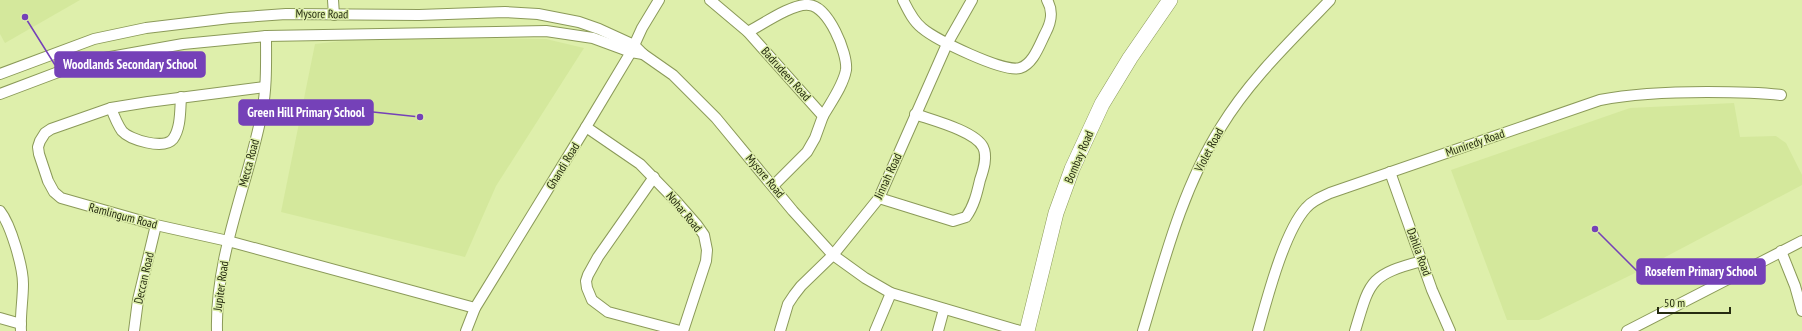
<svg xmlns="http://www.w3.org/2000/svg" width="1802" height="331" font-family="'PT Sans Narrow',sans-serif">
	<style>
		.built { fill: #d4e89c }
		.lines { fill: none; stroke-linecap: round; stroke-linejoin: round }
		.street-casing { stroke: #8b9a59; stroke-width: 12 }
		.secondary-casing { stroke: #8b9a59; stroke-width: 16 }
		.street { stroke: #fff; stroke-width: 10 }
		.secondary { stroke: #fff; stroke-width: 15 }
		.labels { text-anchor: middle; stroke-width: 3; stroke-linejoin: round; paint-order: stroke }
		.street-label { font-size: 12px; fill: #252b10; stroke: #deefab }
		.leader { fill: none; stroke: #7541b8; stroke-width: 1.5 }
		.callout-dot { fill: #7541b8; stroke: #deefab; stroke-width: 1.5 }
		.callout { fill: #7541b8; stroke: #7541b8; stroke-width: 1.5 }
		.callout-label { font-size: 13px; text-anchor: middle; font-weight: bold; fill: #fff }
	</style>
	<rect width="100%" height="100%" fill="#deefab"/>
	<g class="built">
		<path d="M 0,0 L 80,0 L 5,43 L 0,34 Z"/>
		<path d="M 379,37 L 546,39 L 584,48 L 496,186 L 465,257 L 281,212 L 315,44 Z"/>
		<path d="M 1734,103 L 1740,137 L 1776,136 L 1786,143 L 1802,175 L 1802,185 L 1633,274 L 1539,320 L 1507,320 L 1451,170 L 1630,108 Z"/>
	</g>
	<g class="lines">
		<g class="street-casing">
			<g id="street">
				<path d="M 333,0 L 334,15"/>
				<path d="M 710,0 L 748,32 L 823,116 L 815,138 L 807,152 L 773,186"/>
				<path d="M 903,0 C 908,10 913,21 922,28 C 936,40 1004,73 1020,68 C 1033,64 1039,46 1045,34 C 1051,23 1054,12 1047,0"/>
				<path d="M 748,32 C 763,24 793,3 809,5 C 828,6 848,53 846,70 C 843,86 831,102 823,116"/>
				<path d="M 0,74 L 94,39 L 146,28 L 230,18 L 286,14 L 419,15 L 505,12 L 538,14 L 579,22 L 599,29 L 634,45 L 643,54 L 673,75 L 716,118 L 793,211 L 833,255 L 865,278 L 891,293 L 1020,331"/>
				<path d="M 265,87 L 148,102 L 111,108 L 51,129 L 45,133 L 40,141 L 38,147 L 39,154 L 48,181 L 54,192 L 61,198 L 156,225 L 228,241 L 475,308"/>
				<path d="M 0,94 L 69,68 L 99,59 L 183,44 L 266,36 L 546,31 L 593,38 L 631,52 L 643,54"/>
				<path d="M 111,108 C 114,116 117,124 122,131 C 130,140 164,150 173,139 C 181,128 180,110 181,97"/>
				<path d="M 586,127 L 640,164 L 676,201 L 697,225 L 704,235 L 707,250 L 706,261 L 683,331"/>
				<path d="M 1390,172 L 1432,290 L 1450,331"/>
				<path d="M 654,177 L 598,257 L 588,275 L 586,281 L 587,288 L 592,300 L 608,312 L 680,331"/>
				<path d="M 879,198 L 953,221 L 966,217 C 974,206 977,193 980,180 C 983,171 988,157 983,147 C 975,131 932,120 915,114"/>
				<path d="M 0,211 C 11,225 23,267 23,284 C 23,300 20,315 21,331"/>
				<path d="M 1781,251 L 1795,286 L 1802,311"/>
				<path d="M 0,318 L 21,324"/>
				<path d="M 134,331 L 138,300 L 156,225"/>
				<path d="M 217,331 C 215,255 248,185 262,112 C 267,87 266,61 266,36"/>
				<path d="M 466,331 L 475,308 L 586,127 L 631,52 L 642,28 L 659,0"/>
				<path d="M 780,331 L 788,304 L 794,295 L 801,286 L 833,255 L 879,198 L 947,44 L 972,0"/>
				<path d="M 875,331 L 891,293"/>
				<path d="M 938,331 L 944,309"/>
				<path d="M 1143,331 C 1164,261 1182,189 1221,127 C 1250,79 1292,40 1330,0"/>
				<path d="M 1258,331 C 1267,299 1284,232 1306,208 C 1312,201 1321,197 1330,193 L 1600,100 C 1636,93 1671,92 1707,92 C 1732,92 1757,92 1781,95"/>
				<path d="M 1355,331 C 1370,281 1369,275 1422,261"/>
				<path d="M 1627,331 L 1802,241"/>
			</g>
		</g>
		<g class="secondary-casing">
			<path id="secondary" d="M 1027,331 L 1056,213 L 1072,169 L 1102,104 L 1130,58 L 1170,0"/>
		</g>
		<use href="#street" class="street"/>
		<use href="#secondary" class="secondary"/>
	</g>
	<g class="labels">
		<g class="street-label">
			<text transform="translate(322 14) rotate(1)" y="4">Mysore Road</text>
			<text transform="translate(786 74) rotate(48)" y="4">Badrudeen Road</text>
			<text transform="translate(1475 143) rotate(-19)" y="4">Muniredy Road</text>
			<text transform="translate(1209 150) rotate(-62)" y="4">Violet Road</text>
			<text transform="translate(1079 157) rotate(-67)" y="4">Bombay Road</text>
			<text transform="translate(249 163) rotate(-75)" y="4">Mecca Road</text>
			<text transform="translate(563 166) rotate(-59)" y="4">Ghandi Road</text>
			<text transform="translate(765 176) rotate(50)" y="4">Mysore Road</text>
			<text transform="translate(888 176) rotate(-65)" y="4">Jinnah Road</text>
			<text transform="translate(684 212) rotate(50)" y="4">Nohar Road</text>
			<text transform="translate(123 216) rotate(15)" y="4">Ramlingum Road</text>
			<text transform="translate(1419 252) rotate(70)" y="4">Dahlia Road</text>
			<text transform="translate(144 278) rotate(-77)" y="4">Deccan Road</text>
			<text transform="translate(221 286) rotate(-82)" y="4">Jupiter Road</text>
		</g>
	</g>
	<path class="leader" d="M25 17L55 65M420 117L373 112M1595 229L1637 271"/>
	<g class="callout-dot">
		<circle cx="25" cy="17" r="4"/>
		<circle cx="420" cy="117" r="4"/>
		<circle cx="1595" cy="229" r="4"/>
	</g>
	<g class="callout">
		<rect x="55" y="52" width="150" height="25" rx="4"/>
		<rect x="239" y="100" width="134" height="25" rx="4"/>
		<rect x="1637" y="259" width="128" height="25" rx="4"/>
	</g>
	<g class="callout-label">
		<text x="130" y="69">Woodlands Secondary School</text>
		<text x="306" y="117">Green Hill Primary School</text>
		<text x="1701" y="276">Rosefern Primary School</text>
	</g>
	<path d="M1658 307v6h72v-6" fill="none" stroke="#252b10" stroke-width="2"/>
	<text x="1664" y="307" font-size="12" fill="#252b10" stroke="#deefab" stroke-width="3" paint-order="stroke">50 m</text>
</svg>
